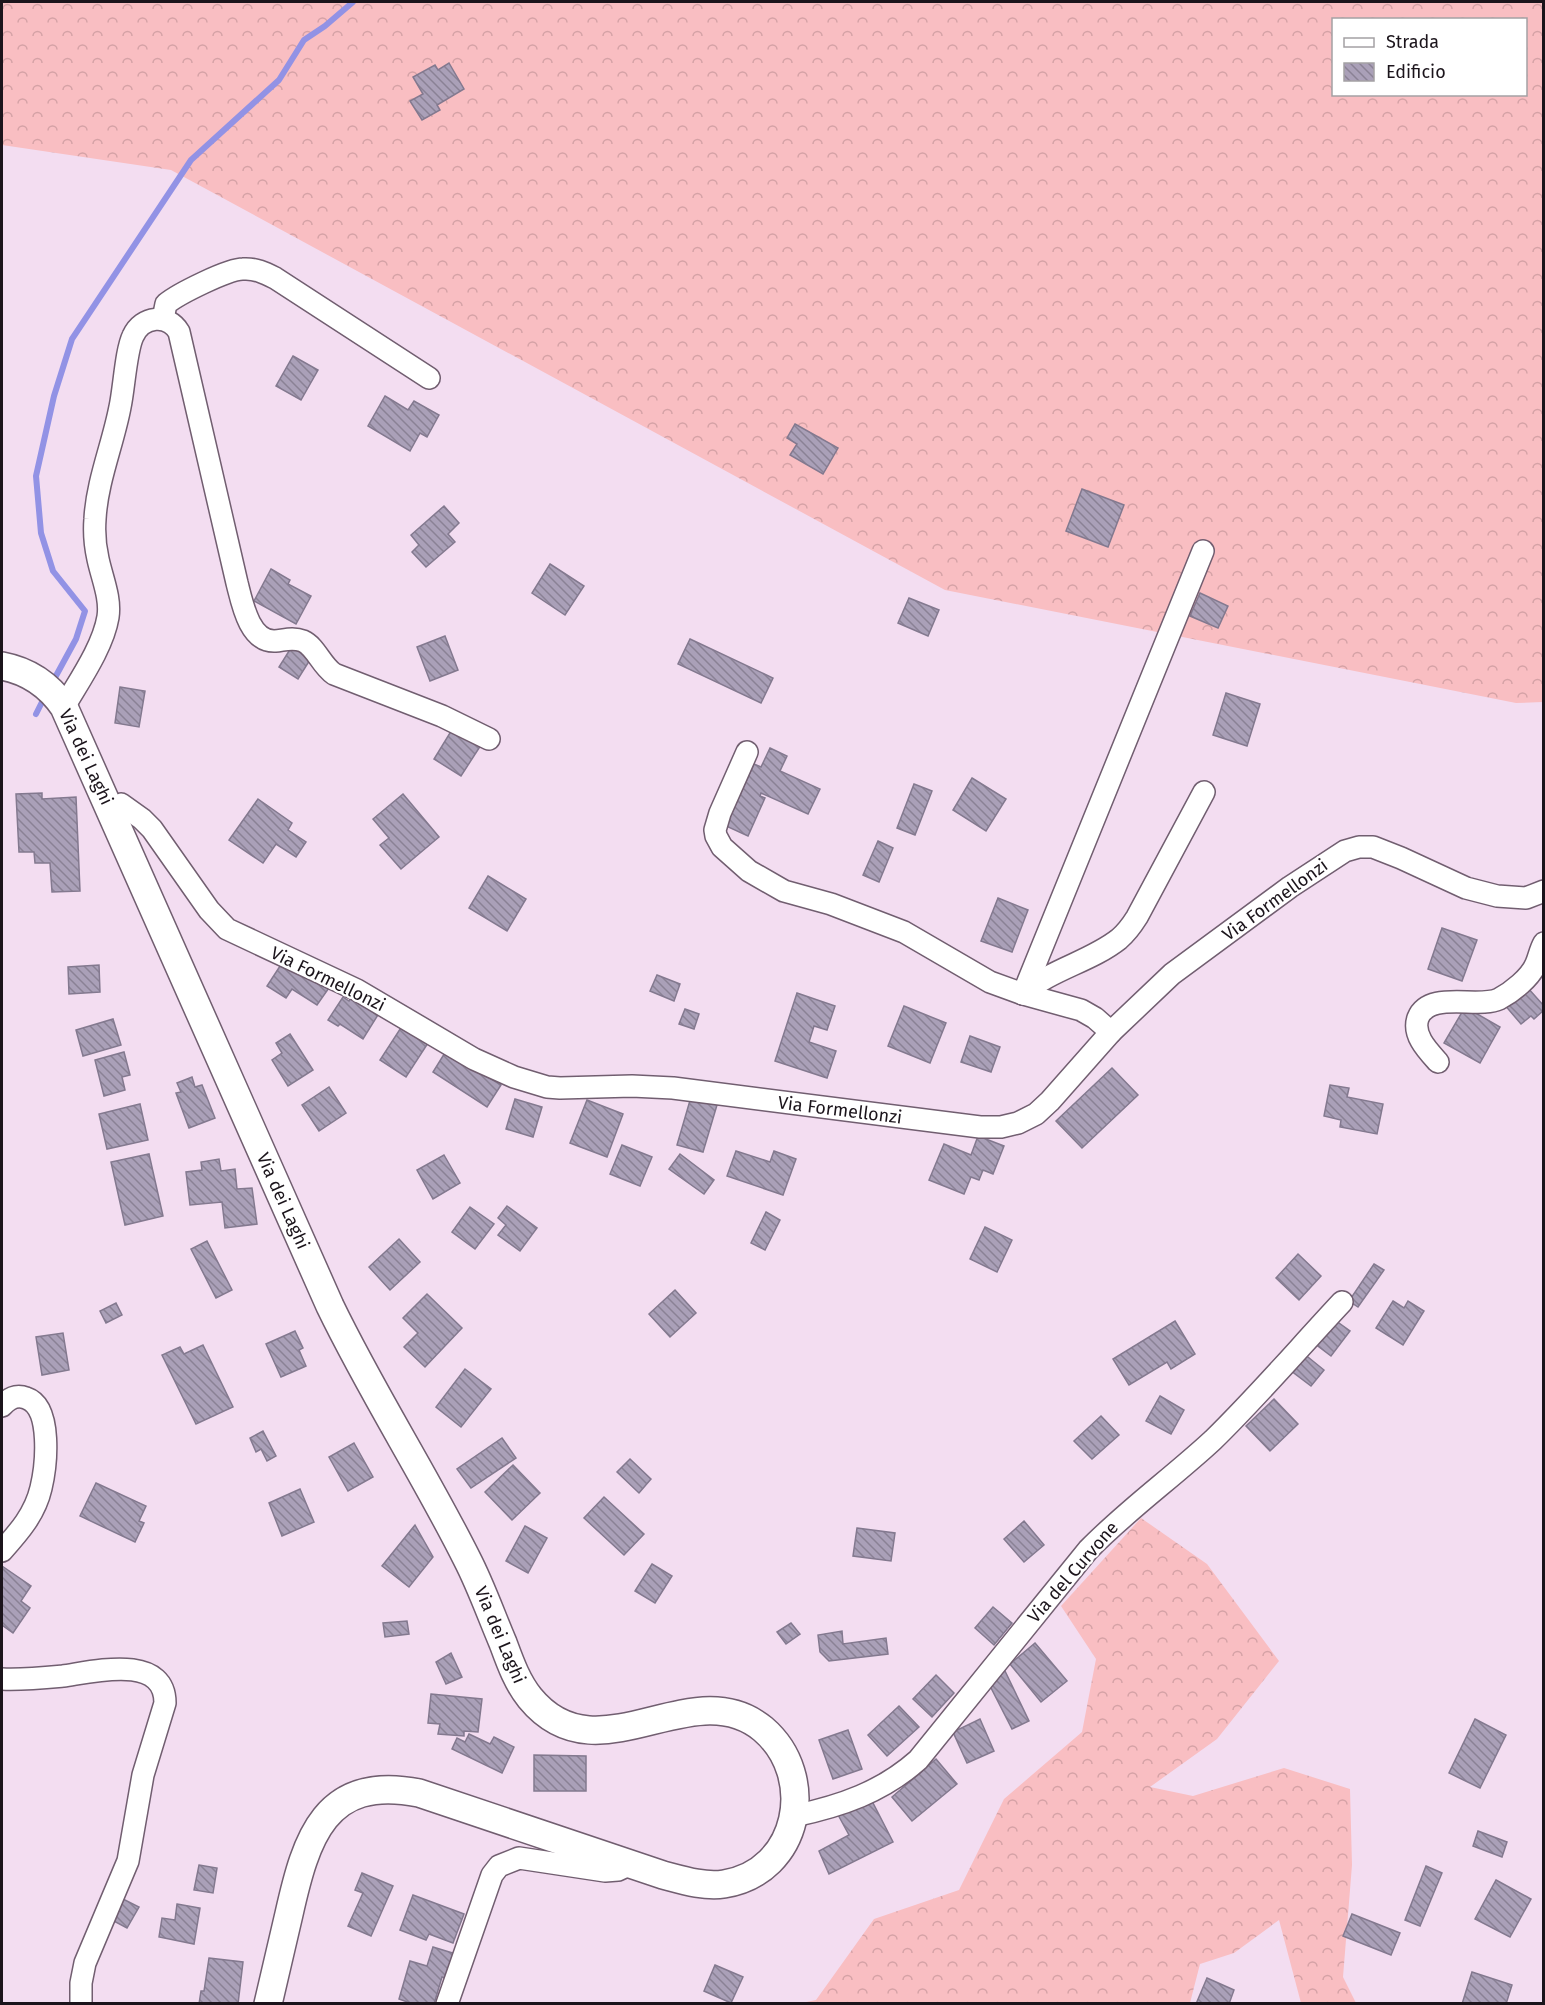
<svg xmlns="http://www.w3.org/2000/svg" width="1545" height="2005" font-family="'Fira Sans',sans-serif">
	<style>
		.forest { fill: url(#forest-crowns); fill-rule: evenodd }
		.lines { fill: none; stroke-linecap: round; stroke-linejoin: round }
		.stream { stroke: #9292e5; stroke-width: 6 }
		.building { fill: url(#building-back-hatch); stroke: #83798f; stroke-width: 1.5 }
		.minor-casing { stroke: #715e70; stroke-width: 24 }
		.major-casing { stroke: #715e70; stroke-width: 30 }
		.minor { stroke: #fff; stroke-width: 21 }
		.major { stroke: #fff; stroke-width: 27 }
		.labels { text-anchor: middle; stroke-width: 4.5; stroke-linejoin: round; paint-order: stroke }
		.street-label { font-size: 18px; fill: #1b141b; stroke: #fff }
	</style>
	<defs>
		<pattern id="forest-crowns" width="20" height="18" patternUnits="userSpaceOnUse" patternTransform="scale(1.5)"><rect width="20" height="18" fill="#f9bec2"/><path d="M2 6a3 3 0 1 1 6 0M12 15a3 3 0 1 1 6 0" fill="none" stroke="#d5a2a6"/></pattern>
		<pattern id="building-back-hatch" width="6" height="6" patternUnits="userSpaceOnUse" patternTransform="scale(1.5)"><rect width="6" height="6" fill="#aaa0b8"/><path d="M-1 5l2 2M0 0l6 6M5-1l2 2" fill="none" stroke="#8a8195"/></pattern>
	</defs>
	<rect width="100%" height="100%" fill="#f3ddf1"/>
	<g class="forest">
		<path d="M 2,2 L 1543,2 L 1543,702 L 1516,703 L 945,590 L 171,170 L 2,145 ZM 1334,20 L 1526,20 L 1526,94 L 1334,94 Z"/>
		<path d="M 1141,1518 L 1207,1564 L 1279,1661 L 1217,1739 L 1150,1787 L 1193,1796 L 1284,1768 L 1350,1789 L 1352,1865 L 1343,1977 L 1356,2003 L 1301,2003 L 1279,1920 L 1234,1953 L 1200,1964 L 1190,2003 L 796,2004 L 816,2000 L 874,1919 L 959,1890 L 1004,1799 L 1082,1732 L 1096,1659 L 1061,1606 Z"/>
	</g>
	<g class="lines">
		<g class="stream">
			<path d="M 51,685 L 76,639 L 85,611 L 53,571 L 41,533 L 36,476 L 54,396 L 72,339 L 191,160 L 279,80 L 304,40 L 325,26 L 353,2"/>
			<path d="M 36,714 L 45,696"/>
		</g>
	</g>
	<g class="building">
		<path d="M 449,63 L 464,89 L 437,105 L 440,110 L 422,120 L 410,101 L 423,94 L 413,77 L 435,65 L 438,70 Z"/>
		<path d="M 293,356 L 318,370 L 301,400 L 276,386 Z"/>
		<path d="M 385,396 L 408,410 L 414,401 L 439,415 L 427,437 L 420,433 L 410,451 L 368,426 Z"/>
		<path d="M 795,424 L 838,448 L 823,474 L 790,455 L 797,444 L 787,438 Z"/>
		<path d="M 1082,489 L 1124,505 L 1108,547 L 1066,531 Z"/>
		<path d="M 444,506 L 459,523 L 448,534 L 455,542 L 426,567 L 412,552 L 419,545 L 411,535 Z"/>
		<path d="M 550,564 L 584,586 L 565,615 L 532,593 Z"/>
		<path d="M 271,569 L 290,580 L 288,584 L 311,596 L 296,624 L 254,601 Z"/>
		<path d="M 1200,593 L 1228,606 L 1218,628 L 1190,616 Z"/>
		<path d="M 909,598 L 939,610 L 928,636 L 898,623 Z"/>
		<path d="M 445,636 L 458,670 L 430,681 L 417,647 Z"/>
		<path d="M 690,639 L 773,678 L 761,703 L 678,664 Z"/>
		<path d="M 294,643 L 313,655 L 298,679 L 279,667 Z"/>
		<path d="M 120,687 L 145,691 L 139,727 L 115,723 Z"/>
		<path d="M 1226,693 L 1260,704 L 1247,746 L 1213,735 Z"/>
		<path d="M 453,728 L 481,745 L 461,776 L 434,759 Z"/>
		<path d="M 770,748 L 787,756 L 780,771 L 820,789 L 808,814 L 761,793 L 760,796 L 765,798 L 748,836 L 726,826 L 754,764 L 761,767 Z"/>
		<path d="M 972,778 L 1006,799 L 986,831 L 953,810 Z"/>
		<path d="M 914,784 L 932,791 L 915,835 L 897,828 Z"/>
		<path d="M 42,793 L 42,799 L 76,797 L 80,891 L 52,892 L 50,863 L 35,863 L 34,852 L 19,852 L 16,794 Z"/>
		<path d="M 403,794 L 439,837 L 401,869 L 380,845 L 389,838 L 373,819 Z"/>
		<path d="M 258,799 L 292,823 L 288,830 L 306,842 L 296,857 L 276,844 L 263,863 L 229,840 Z"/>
		<path d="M 878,841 L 893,848 L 879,882 L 863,875 Z"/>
		<path d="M 488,876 L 526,899 L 507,931 L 469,908 Z"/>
		<path d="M 998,898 L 1028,910 L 1012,952 L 981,941 Z"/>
		<path d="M 1442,928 L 1477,940 L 1462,981 L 1428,969 Z"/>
		<path d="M 284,960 L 331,985 L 317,1005 L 292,989 L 286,998 L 267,986 Z"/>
		<path d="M 99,965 L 100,992 L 69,994 L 68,967 Z"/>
		<path d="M 657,975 L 680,984 L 674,1001 L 650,991 Z"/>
		<path d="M 1527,987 L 1544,1006 L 1544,1010 L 1534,1019 L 1531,1016 L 1521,1024 L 1503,1003 Z"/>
		<path d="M 797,993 L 835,1006 L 827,1030 L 814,1026 L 809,1042 L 836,1051 L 827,1078 L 775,1061 Z"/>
		<path d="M 354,994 L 381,1010 L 363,1039 L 340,1024 L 338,1026 L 328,1020 L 343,997 L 349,1001 Z"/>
		<path d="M 904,1006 L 946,1023 L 930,1063 L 888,1046 Z"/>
		<path d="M 1465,1007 L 1500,1027 L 1480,1063 L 1444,1043 Z"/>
		<path d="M 685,1009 L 699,1014 L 694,1029 L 679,1024 Z"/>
		<path d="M 113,1019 L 121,1045 L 83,1056 L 76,1030 Z"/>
		<path d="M 404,1023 L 430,1040 L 406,1077 L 380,1060 Z"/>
		<path d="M 290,1034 L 313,1070 L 288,1086 L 272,1060 L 282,1053 L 276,1043 Z"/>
		<path d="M 970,1036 L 1000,1047 L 991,1072 L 961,1062 Z"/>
		<path d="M 446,1051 L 501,1085 L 487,1107 L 433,1072 Z"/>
		<path d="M 124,1052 L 130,1075 L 122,1077 L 125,1090 L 104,1096 L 95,1060 Z"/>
		<path d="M 1112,1068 L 1138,1095 L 1082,1148 L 1056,1121 Z"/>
		<path d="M 192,1077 L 195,1087 L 202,1085 L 215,1118 L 189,1128 L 176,1093 L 181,1092 L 177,1083 Z"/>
		<path d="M 1330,1085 L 1349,1088 L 1347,1097 L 1383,1104 L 1377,1134 L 1340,1127 L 1341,1120 L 1324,1116 Z"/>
		<path d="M 329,1087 L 346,1113 L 319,1131 L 302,1105 Z"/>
		<path d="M 691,1097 L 717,1105 L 703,1152 L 677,1145 Z"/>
		<path d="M 515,1099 L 542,1107 L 533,1137 L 506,1129 Z"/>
		<path d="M 587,1100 L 623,1114 L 607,1157 L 570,1143 Z"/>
		<path d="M 140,1104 L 148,1140 L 107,1149 L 99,1114 Z"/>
		<path d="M 978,1136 L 1004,1146 L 993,1174 L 983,1170 L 979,1180 L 971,1177 L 964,1194 L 929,1180 L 944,1144 L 971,1155 Z"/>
		<path d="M 622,1145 L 652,1157 L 640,1186 L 610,1174 Z"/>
		<path d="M 736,1151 L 770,1162 L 774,1151 L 796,1159 L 783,1195 L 727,1176 Z"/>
		<path d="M 149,1154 L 163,1216 L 125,1225 L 111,1162 Z"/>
		<path d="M 680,1154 L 714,1180 L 704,1194 L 669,1169 Z"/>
		<path d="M 444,1155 L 460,1183 L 433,1199 L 417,1170 Z"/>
		<path d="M 219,1159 L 221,1171 L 235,1169 L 237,1189 L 252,1188 L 257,1224 L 225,1228 L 222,1202 L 190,1205 L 186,1172 L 202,1170 L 201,1162 Z"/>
		<path d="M 507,1206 L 537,1228 L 520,1251 L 498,1235 L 506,1225 L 498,1218 Z"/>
		<path d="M 470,1207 L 494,1224 L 475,1249 L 452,1232 Z"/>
		<path d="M 766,1212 L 780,1220 L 765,1250 L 751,1243 Z"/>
		<path d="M 985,1227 L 1012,1240 L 997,1272 L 970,1259 Z"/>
		<path d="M 399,1239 L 420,1262 L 390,1290 L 369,1267 Z"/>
		<path d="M 207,1241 L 232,1290 L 216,1298 L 191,1249 Z"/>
		<path d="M 1298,1254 L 1321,1276 L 1299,1300 L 1276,1278 Z"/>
		<path d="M 1374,1264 L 1384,1270 L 1358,1307 L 1349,1301 Z"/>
		<path d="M 675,1290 L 696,1313 L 670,1337 L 649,1314 Z"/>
		<path d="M 427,1294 L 462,1328 L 425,1367 L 404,1347 L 418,1333 L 403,1318 Z"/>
		<path d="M 1393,1301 L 1404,1308 L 1408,1301 L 1424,1311 L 1403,1345 L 1376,1328 Z"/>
		<path d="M 116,1303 L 122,1315 L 106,1323 L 100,1311 Z"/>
		<path d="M 1332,1318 L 1350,1331 L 1331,1356 L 1314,1343 Z"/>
		<path d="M 1175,1321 L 1195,1354 L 1171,1369 L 1167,1362 L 1129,1385 L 1113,1359 Z"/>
		<path d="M 295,1331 L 303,1348 L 299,1350 L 306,1366 L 281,1377 L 266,1344 Z"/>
		<path d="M 63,1333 L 69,1370 L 42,1375 L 36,1337 Z"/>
		<path d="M 203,1345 L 233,1407 L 196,1424 L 162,1355 L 180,1347 L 184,1354 Z"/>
		<path d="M 1303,1353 L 1324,1370 L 1311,1386 L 1290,1370 Z"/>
		<path d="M 465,1369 L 491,1389 L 461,1427 L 436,1407 Z"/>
		<path d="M 1160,1396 L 1184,1410 L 1171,1434 L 1146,1421 Z"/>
		<path d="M 1274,1399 L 1298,1424 L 1270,1451 L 1246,1426 Z"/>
		<path d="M 1101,1416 L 1119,1435 L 1092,1459 L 1074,1441 Z"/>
		<path d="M 263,1431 L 276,1456 L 267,1461 L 261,1449 L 256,1452 L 250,1438 Z"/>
		<path d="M 502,1438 L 516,1458 L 471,1488 L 457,1469 Z"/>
		<path d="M 354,1443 L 373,1477 L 348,1491 L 329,1457 Z"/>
		<path d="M 630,1459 L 651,1479 L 639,1493 L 617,1472 Z"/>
		<path d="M 513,1465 L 540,1493 L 512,1520 L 485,1492 Z"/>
		<path d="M 96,1483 L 146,1506 L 139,1521 L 144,1523 L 135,1542 L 80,1516 Z"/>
		<path d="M 300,1489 L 314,1522 L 282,1536 L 269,1503 Z"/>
		<path d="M 604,1497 L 644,1534 L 624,1555 L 584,1518 Z"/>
		<path d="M 1024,1521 L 1044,1545 L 1024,1562 L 1004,1539 Z"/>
		<path d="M 415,1525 L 433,1557 L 409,1587 L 382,1566 Z"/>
		<path d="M 525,1526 L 547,1538 L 528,1573 L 506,1561 Z"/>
		<path d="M 857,1528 L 895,1533 L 891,1561 L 853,1556 Z"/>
		<path d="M 652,1564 L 672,1576 L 655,1603 L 635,1591 Z"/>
		<path d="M 2,1566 L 31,1586 L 21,1601 L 30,1608 L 13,1633 L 2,1625 Z"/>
		<path d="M 993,1607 L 1012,1623 L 994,1645 L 975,1628 Z"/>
		<path d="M 407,1621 L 409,1634 L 385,1637 L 383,1623 Z"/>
		<path d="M 791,1623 L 800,1634 L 786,1644 L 777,1632 Z"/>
		<path d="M 842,1631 L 843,1644 L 886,1638 L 888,1654 L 829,1661 L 820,1652 L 818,1635 Z"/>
		<path d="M 1035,1643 L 1067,1681 L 1041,1702 L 1010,1664 Z"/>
		<path d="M 451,1653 L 462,1677 L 446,1684 L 436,1662 Z"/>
		<path d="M 1005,1671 L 1029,1721 L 1012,1729 L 987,1680 Z"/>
		<path d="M 936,1675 L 954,1693 L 932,1717 L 913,1699 Z"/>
		<path d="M 431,1694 L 482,1699 L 478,1732 L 464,1731 L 464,1736 L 438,1734 L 440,1724 L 428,1723 Z"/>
		<path d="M 899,1706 L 919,1727 L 887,1756 L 868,1735 Z"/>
		<path d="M 980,1719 L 994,1751 L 967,1763 L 953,1732 Z"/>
		<path d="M 1475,1719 L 1506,1735 L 1480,1788 L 1449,1773 Z"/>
		<path d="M 848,1730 L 862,1769 L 833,1779 L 819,1740 Z"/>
		<path d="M 469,1734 L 490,1744 L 494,1737 L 514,1747 L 502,1773 L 452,1749 L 457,1738 L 465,1742 Z"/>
		<path d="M 534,1755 L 586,1756 L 586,1791 L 534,1791 Z"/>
		<path d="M 936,1759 L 957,1784 L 912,1821 L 892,1797 Z"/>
		<path d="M 871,1799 L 893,1842 L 829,1874 L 819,1851 L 849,1835 L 837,1813 Z"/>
		<path d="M 1478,1831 L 1507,1842 L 1502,1857 L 1473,1846 Z"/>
		<path d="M 199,1865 L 217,1868 L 213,1893 L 194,1890 Z"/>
		<path d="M 1426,1866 L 1442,1873 L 1420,1926 L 1405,1920 Z"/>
		<path d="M 362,1873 L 393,1886 L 371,1936 L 348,1926 L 363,1893 L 355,1890 Z"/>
		<path d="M 1496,1880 L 1531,1899 L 1510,1937 L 1475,1919 Z"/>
		<path d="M 413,1895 L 464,1914 L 453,1943 L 429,1934 L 426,1940 L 400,1930 Z"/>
		<path d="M 119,1897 L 139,1907 L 127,1928 L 108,1918 Z"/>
		<path d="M 177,1904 L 200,1908 L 194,1944 L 159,1937 L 162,1918 L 175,1920 Z"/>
		<path d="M 1352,1914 L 1400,1933 L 1391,1955 L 1343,1936 Z"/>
		<path d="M 433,1947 L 456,1954 L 448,1979 L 442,1977 L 434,2004 L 413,2004 L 399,1999 L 410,1961 L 427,1966 Z"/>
		<path d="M 209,1958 L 243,1962 L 238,2004 L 199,2004 L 201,1991 L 204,1991 Z"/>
		<path d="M 715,1965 L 743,1977 L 731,2003 L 704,1991 Z"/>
		<path d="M 1472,1972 L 1512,1985 L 1506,2004 L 1462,2004 Z"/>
		<path d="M 1207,1978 L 1234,1990 L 1229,2004 L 1196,2004 Z"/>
	</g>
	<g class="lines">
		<g class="minor-casing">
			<g id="minor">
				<path d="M 163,319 L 166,304 C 178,294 228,269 243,269 C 255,268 265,273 275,278 L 429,378"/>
				<path d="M 64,707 C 79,681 103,647 108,617 C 111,598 102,578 98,559 C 95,546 94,532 95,519 C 97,481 113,444 120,407 C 124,389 126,350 133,336 C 142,316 168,313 179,332 L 237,583 C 242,602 249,642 275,641 C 285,640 293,637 303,641 C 316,647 321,665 334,674 L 442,716 L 489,739"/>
				<path d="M 747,752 L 720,813 L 715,830 L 716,836 L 722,847 L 749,871 L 784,891 L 831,904 L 904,932 L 990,982 L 1023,994 L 1081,1010 L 1095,1018 L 1111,1032"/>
				<path d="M 121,804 L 142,819 L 152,829 L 209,910 L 227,929 L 357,990 L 474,1059 L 514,1077 L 547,1087 L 560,1088 L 632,1086 L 673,1088 L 980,1127 L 1001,1127 L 1018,1123 L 1036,1114 L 1050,1101 L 1111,1032 L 1172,974 L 1290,887 L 1345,851 L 1359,847 L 1373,847 L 1401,858 L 1466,888 L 1497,896 L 1526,898 L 1544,891"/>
				<path d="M 1023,994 L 1203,551"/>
				<path d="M 1023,994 C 1051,969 1090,962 1119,939 C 1126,933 1132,925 1137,917 L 1204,792"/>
				<path d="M 1438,1062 C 1428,1051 1412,1035 1418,1018 C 1429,990 1478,1009 1499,999 C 1512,992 1530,978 1536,964 C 1539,957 1540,950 1544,943"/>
				<path d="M 2,1406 C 8,1399 16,1394 26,1398 C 53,1407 46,1467 41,1488 C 35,1514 19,1532 2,1551"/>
				<path d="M 2,1679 C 22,1680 42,1678 63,1676 C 92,1672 165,1653 165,1703 L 143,1775 L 128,1861 L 85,1963 L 81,1983 L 81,2004"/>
				<path d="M 794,1816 C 841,1806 882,1792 918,1760 L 1088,1550 C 1127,1510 1172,1478 1213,1440 C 1258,1396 1299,1348 1342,1302"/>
				<path d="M 447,2004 L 492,1875 L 499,1866 L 519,1858 L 605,1871 L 618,1870 L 631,1864"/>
			</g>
		</g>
		<g class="major-casing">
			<path id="major" d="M 2,666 C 28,671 49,685 64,707 L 330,1306 C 372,1393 424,1473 467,1559 C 481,1586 491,1615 503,1643 C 510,1662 517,1682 530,1698 C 598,1781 691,1670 763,1729 C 818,1776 800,1872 724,1884 C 704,1887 682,1880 663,1875 L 419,1793 C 325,1774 306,1838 289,1914 C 282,1944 275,1974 268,2004"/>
		</g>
		<use href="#minor" class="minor"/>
		<use href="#major" class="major"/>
	</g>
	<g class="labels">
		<g class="street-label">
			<text transform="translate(86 757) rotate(65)" y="6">Via dei Laghi</text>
			<text transform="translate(1275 900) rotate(-36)" y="6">Via Formellonzi</text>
			<text transform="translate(328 979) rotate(26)" y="6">Via Formellonzi</text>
			<text transform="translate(840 1110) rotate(7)" y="6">Via Formellonzi</text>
			<text transform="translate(283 1201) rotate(66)" y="6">Via dei Laghi</text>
			<text transform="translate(1073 1572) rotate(-49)" y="6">Via del Curvone</text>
			<text transform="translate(500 1635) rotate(67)" y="6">Via dei Laghi</text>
		</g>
	</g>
	<rect width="1545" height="2005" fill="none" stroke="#1b141b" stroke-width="6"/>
	<rect x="1332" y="18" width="195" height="78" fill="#ffffff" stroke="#a4a1a4" stroke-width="1.5"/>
	<rect x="1344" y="38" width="30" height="9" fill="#ffffff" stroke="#a4a1a4" stroke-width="1.5"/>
	<text x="1386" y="48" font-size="18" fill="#1b141b">Strada</text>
	<rect x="1344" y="63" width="30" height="18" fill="url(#building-back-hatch)" stroke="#a4a1a4" stroke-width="1.5"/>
	<text x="1386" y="78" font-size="18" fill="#1b141b">Edificio</text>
</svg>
